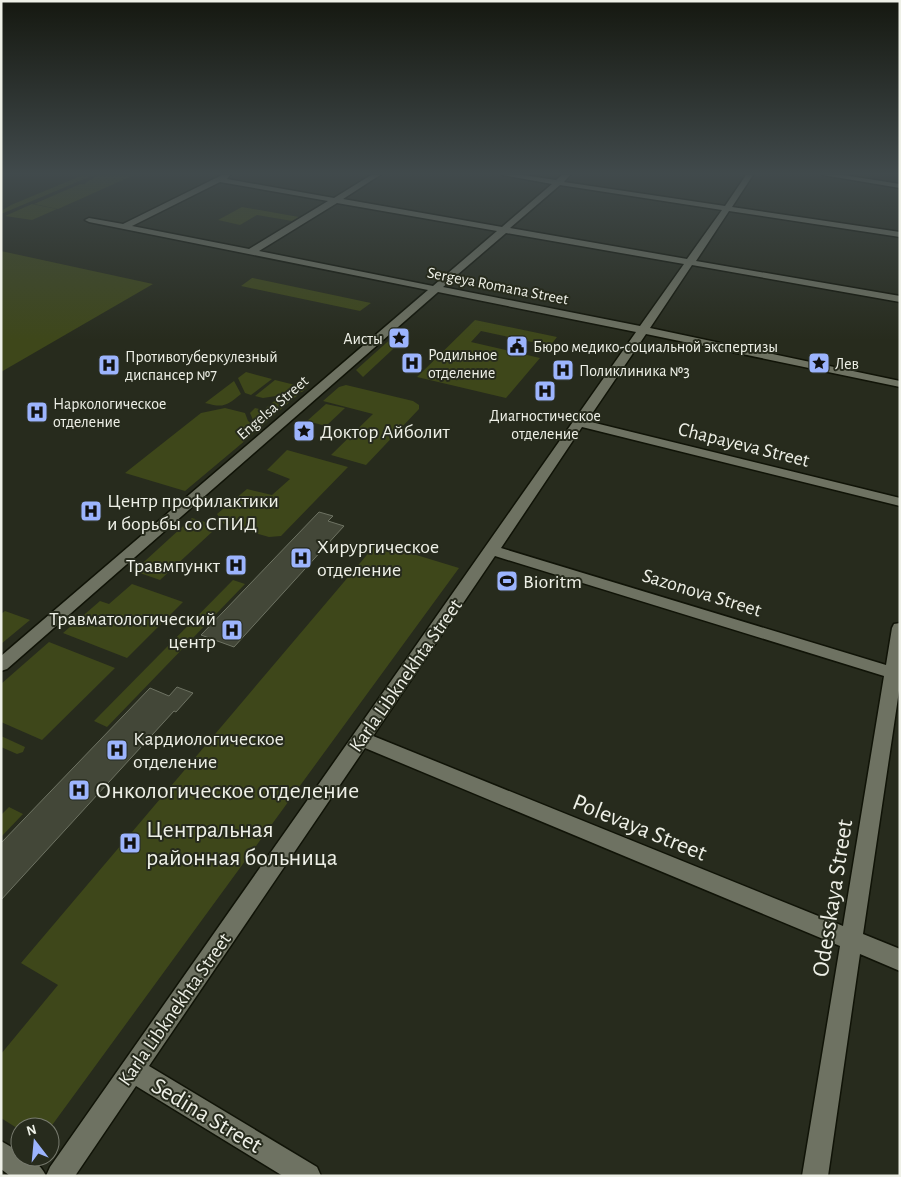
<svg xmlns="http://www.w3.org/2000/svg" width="901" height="1177" font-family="'Alegreya Sans',sans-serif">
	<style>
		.green { fill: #3e471a }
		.building { fill: #434738; stroke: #6e7363 }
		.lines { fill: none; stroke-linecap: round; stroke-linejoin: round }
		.minor-casing { stroke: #101307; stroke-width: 3 }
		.minor { fill: #6e7262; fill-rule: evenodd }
		.labels { text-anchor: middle; stroke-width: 4; stroke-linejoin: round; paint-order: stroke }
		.far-street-label { font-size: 16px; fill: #eef0e7; stroke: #272b1d }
		.far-poi-label { font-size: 16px; fill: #eef0e7; stroke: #272b1d; text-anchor: start }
		.poi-label { font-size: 20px; fill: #eef0e7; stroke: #272b1d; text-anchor: start }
		.street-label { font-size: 20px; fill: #eef0e7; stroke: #272b1d }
		.near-poi-label { font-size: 24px; fill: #eef0e7; stroke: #272b1d; text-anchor: start }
		.near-street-label { font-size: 24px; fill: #eef0e7; stroke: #272b1d }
	</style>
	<rect width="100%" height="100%" fill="#272b1d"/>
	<g class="green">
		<path d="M 83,175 L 94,175 L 1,214 L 1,211 L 11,205 Z"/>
		<path d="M 100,175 L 134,175 L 58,209 L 34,204 L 80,184 L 85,184 L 86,182 Z"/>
		<path d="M 32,204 L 57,209 L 32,220 L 5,216 Z"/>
		<path d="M 242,207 L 299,217 L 292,221 L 257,215 L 240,225 L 218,220 Z"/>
		<path d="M 1,251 L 153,284 L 1,372 Z"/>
		<path d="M 252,278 L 253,278 L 371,303 L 360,311 L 241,286 Z"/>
		<path d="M 475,320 L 557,337 L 550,346 L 481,331 L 471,342 L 540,358 L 506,398 L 417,377 Z"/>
		<path d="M 395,335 L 406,337 L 363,377 L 356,370 Z"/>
		<path d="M 246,372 L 272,379 L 251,395 L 245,393 L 238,378 Z"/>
		<path d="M 275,380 L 307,388 L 302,392 L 263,398 L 255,396 Z"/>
		<path d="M 234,381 L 241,394 C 226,406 224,408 205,403 Z"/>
		<path d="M 346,385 L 413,401 L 419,405 L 419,409 L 366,465 L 331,455 L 373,414 L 323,401 L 339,387 Z"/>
		<path d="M 298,395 L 279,411 L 266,408 L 278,398 Z"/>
		<path d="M 326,404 L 345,408 L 326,426 L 307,421 Z"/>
		<path d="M 225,408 L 245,413 L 248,421 L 259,429 L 185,491 L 125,473 L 201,413 Z"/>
		<path d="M 255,408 L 277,413 L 260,428 L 253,420 L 250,413 Z"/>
		<path d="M 287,450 L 348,467 L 281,536 L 269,537 L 224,524 L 217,514 L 247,489 L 272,495 L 290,479 L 267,470 Z"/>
		<path d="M 192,518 L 205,522 L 213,531 L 160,580 L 134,571 Z"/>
		<path d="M 377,543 L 459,568 L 50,1128 L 20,1127 L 20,1130 L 1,1118 L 1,1054 L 58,985 L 21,963 Z"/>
		<path d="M 233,580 L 245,584 L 107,727 L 94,721 Z"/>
		<path d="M 132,584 L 183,602 L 127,658 L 63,633 L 100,601 L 109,604 Z"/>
		<path d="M 5,611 L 30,620 L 1,644 L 1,614 Z"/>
		<path d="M 49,642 L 115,668 L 42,740 L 1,722 L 1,684 Z"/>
		<path d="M 1,736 L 25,747 L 23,752 L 17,754 L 1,747 Z"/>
		<path d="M 9,807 L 23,814 L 1,837 L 1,815 Z"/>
	</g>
	<g class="building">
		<path d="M 319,512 L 333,516 L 328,521 L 344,526 L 234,647 L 201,635 Z"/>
		<path d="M 177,687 L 193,693 L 176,712 L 174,711 L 1,900 L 1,843 L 150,688 L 169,696 Z"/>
	</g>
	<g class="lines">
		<g class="minor-casing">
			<g id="minor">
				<path d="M 222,175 L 230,175 L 227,179 L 334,198 L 371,175 L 380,175 L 343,199 L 502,227 L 552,184 L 503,175 L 523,175 L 556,180 L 562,175 L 570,175 L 564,182 L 725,206 L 746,175 L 753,175 L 732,207 L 900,232 L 900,237 L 729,211 L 696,261 L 900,296 L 900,302 L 692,265 L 650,328 L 900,381 L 900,387 L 646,334 L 587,421 L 900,498 L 900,506 L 582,427 L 501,548 L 886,665 L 892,628 L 894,624 L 900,623 L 900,684 L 863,934 L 900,949 L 900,971 L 860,954 L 828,1176 L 802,1176 L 840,946 L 365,748 L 149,1066 L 317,1167 L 321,1176 L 283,1176 L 136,1086 L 75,1176 L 46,1176 L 50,1167 L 636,332 L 438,292 L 7,669 L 1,671 L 1,656 L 428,290 L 89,222 L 85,220 L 89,218 L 123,224 ZM 220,182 L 328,201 L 249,249 L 132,226 ZM 560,185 L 722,210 L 687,259 L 510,228 ZM 337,203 L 497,231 L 433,286 L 259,251 ZM 506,233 L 684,264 L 640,326 L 443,287 ZM 495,556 L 884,676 L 843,926 L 373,736 Z"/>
				<path d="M 823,175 L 843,175 L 900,184 L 900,188 Z"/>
				<path d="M 1,1141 L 20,1152 L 20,1157 C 32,1157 41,1165 46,1176 L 10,1176 L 1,1169 Z"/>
			</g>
		</g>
		<use href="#minor" class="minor"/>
	</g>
	<linearGradient id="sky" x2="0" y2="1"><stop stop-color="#151810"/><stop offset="0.51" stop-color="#414a4c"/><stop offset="1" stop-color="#414a4c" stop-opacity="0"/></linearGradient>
	<rect width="901" height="340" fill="url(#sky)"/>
	<defs>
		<g id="sight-square" transform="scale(1.125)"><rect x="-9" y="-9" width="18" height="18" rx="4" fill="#9cb4fd" stroke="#272b1d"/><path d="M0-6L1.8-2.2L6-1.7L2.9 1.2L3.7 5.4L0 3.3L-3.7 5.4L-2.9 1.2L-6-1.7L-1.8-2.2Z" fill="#111"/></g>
		<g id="civic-square" transform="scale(1.125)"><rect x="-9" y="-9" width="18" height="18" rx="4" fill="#9cb4fd" stroke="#272b1d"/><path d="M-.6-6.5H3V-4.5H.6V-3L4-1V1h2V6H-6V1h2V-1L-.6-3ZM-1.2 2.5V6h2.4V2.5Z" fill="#111"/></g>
		<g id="hospital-square" transform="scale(1.125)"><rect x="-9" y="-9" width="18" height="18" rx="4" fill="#9cb4fd" stroke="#272b1d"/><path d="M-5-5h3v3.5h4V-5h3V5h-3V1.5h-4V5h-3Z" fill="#111"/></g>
		<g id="stadium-square" transform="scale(1.125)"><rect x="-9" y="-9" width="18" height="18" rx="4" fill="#9cb4fd" stroke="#272b1d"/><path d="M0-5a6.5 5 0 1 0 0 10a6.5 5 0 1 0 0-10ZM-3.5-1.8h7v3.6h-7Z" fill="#111"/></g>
	</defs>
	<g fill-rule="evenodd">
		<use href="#sight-square" x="399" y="338"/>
		<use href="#civic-square" x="517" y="346"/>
		<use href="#hospital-square" x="412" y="363"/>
		<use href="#sight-square" x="819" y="363"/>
		<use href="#hospital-square" x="109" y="365"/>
		<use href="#hospital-square" x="563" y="370"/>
		<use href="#hospital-square" x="545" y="391"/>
		<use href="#hospital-square" x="37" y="412"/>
		<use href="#sight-square" x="304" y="431"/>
		<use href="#hospital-square" x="91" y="511"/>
		<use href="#hospital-square" x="301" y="558"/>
		<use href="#hospital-square" x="236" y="565"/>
		<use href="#stadium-square" x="507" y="581"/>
		<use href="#hospital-square" x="232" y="630"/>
		<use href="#hospital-square" x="117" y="750"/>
		<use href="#hospital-square" x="79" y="790"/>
		<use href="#hospital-square" x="130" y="843"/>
	</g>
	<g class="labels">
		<g class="far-street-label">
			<text transform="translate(498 285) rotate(11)" y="6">Sergeya Romana Street</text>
			<text transform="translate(272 407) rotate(-41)" y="6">Engelsa Street</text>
		</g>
		<g class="far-poi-label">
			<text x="383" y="344" text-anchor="end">Аисты</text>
			<text x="533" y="352">Бюро медико-социальной экспертизы</text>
			<text x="428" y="360">Родильное<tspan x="428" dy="18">отделение</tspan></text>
			<text x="125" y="362">Противотуберкулезный<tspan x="125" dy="18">диспансер №7</tspan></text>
			<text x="835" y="369">Лев</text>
			<text x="579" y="376">Поликлиника №3</text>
			<text x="53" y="409">Наркологическое<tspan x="53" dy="18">отделение</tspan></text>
			<text x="545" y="421" text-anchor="middle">Диагностическое<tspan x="545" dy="18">отделение</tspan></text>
		</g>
		<g class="poi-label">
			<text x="320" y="438">Доктор Айболит</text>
			<text x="107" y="507">Центр профилактики<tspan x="107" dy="23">и борьбы со СПИД</tspan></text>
			<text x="317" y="553">Хирургическое<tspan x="317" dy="23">отделение</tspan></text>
			<text x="220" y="572" text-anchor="end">Травмпункт</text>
			<text x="523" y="588">Bioritm</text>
			<text x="216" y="625" text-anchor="end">Травматологический<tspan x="216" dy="23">центр</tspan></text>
			<text x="133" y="745">Кардиологическое<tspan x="133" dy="23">отделение</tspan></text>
		</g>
		<g class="street-label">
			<text transform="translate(744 444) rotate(14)" y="7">Chapayeva Street</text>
			<text transform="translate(702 592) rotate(17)" y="7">Sazonova Street</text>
			<text transform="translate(405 675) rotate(-55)" y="7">Karla Libknekhta Street</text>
			<text transform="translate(174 1009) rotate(-55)" y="7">Karla Libknekhta Street</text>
		</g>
		<g class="near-poi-label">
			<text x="95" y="798">Онкологическое отделение</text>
			<text x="146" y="837">Центральная<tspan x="146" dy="28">районная больница</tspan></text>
		</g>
		<g class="near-street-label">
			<text transform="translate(640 827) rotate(22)" y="8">Polevaya Street</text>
			<text transform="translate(832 898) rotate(-81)" y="8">Odesskaya Street</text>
			<text transform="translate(207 1115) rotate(31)" y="8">Sedina Street</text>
		</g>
	</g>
	<rect width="901" height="1177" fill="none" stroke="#eef0e7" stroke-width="5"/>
	<g transform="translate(35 1142) rotate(344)"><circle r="24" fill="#272b1d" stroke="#777a6e"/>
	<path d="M0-4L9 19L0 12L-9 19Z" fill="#9cb4fd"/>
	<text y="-8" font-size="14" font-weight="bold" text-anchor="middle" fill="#eef0e7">N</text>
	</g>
</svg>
